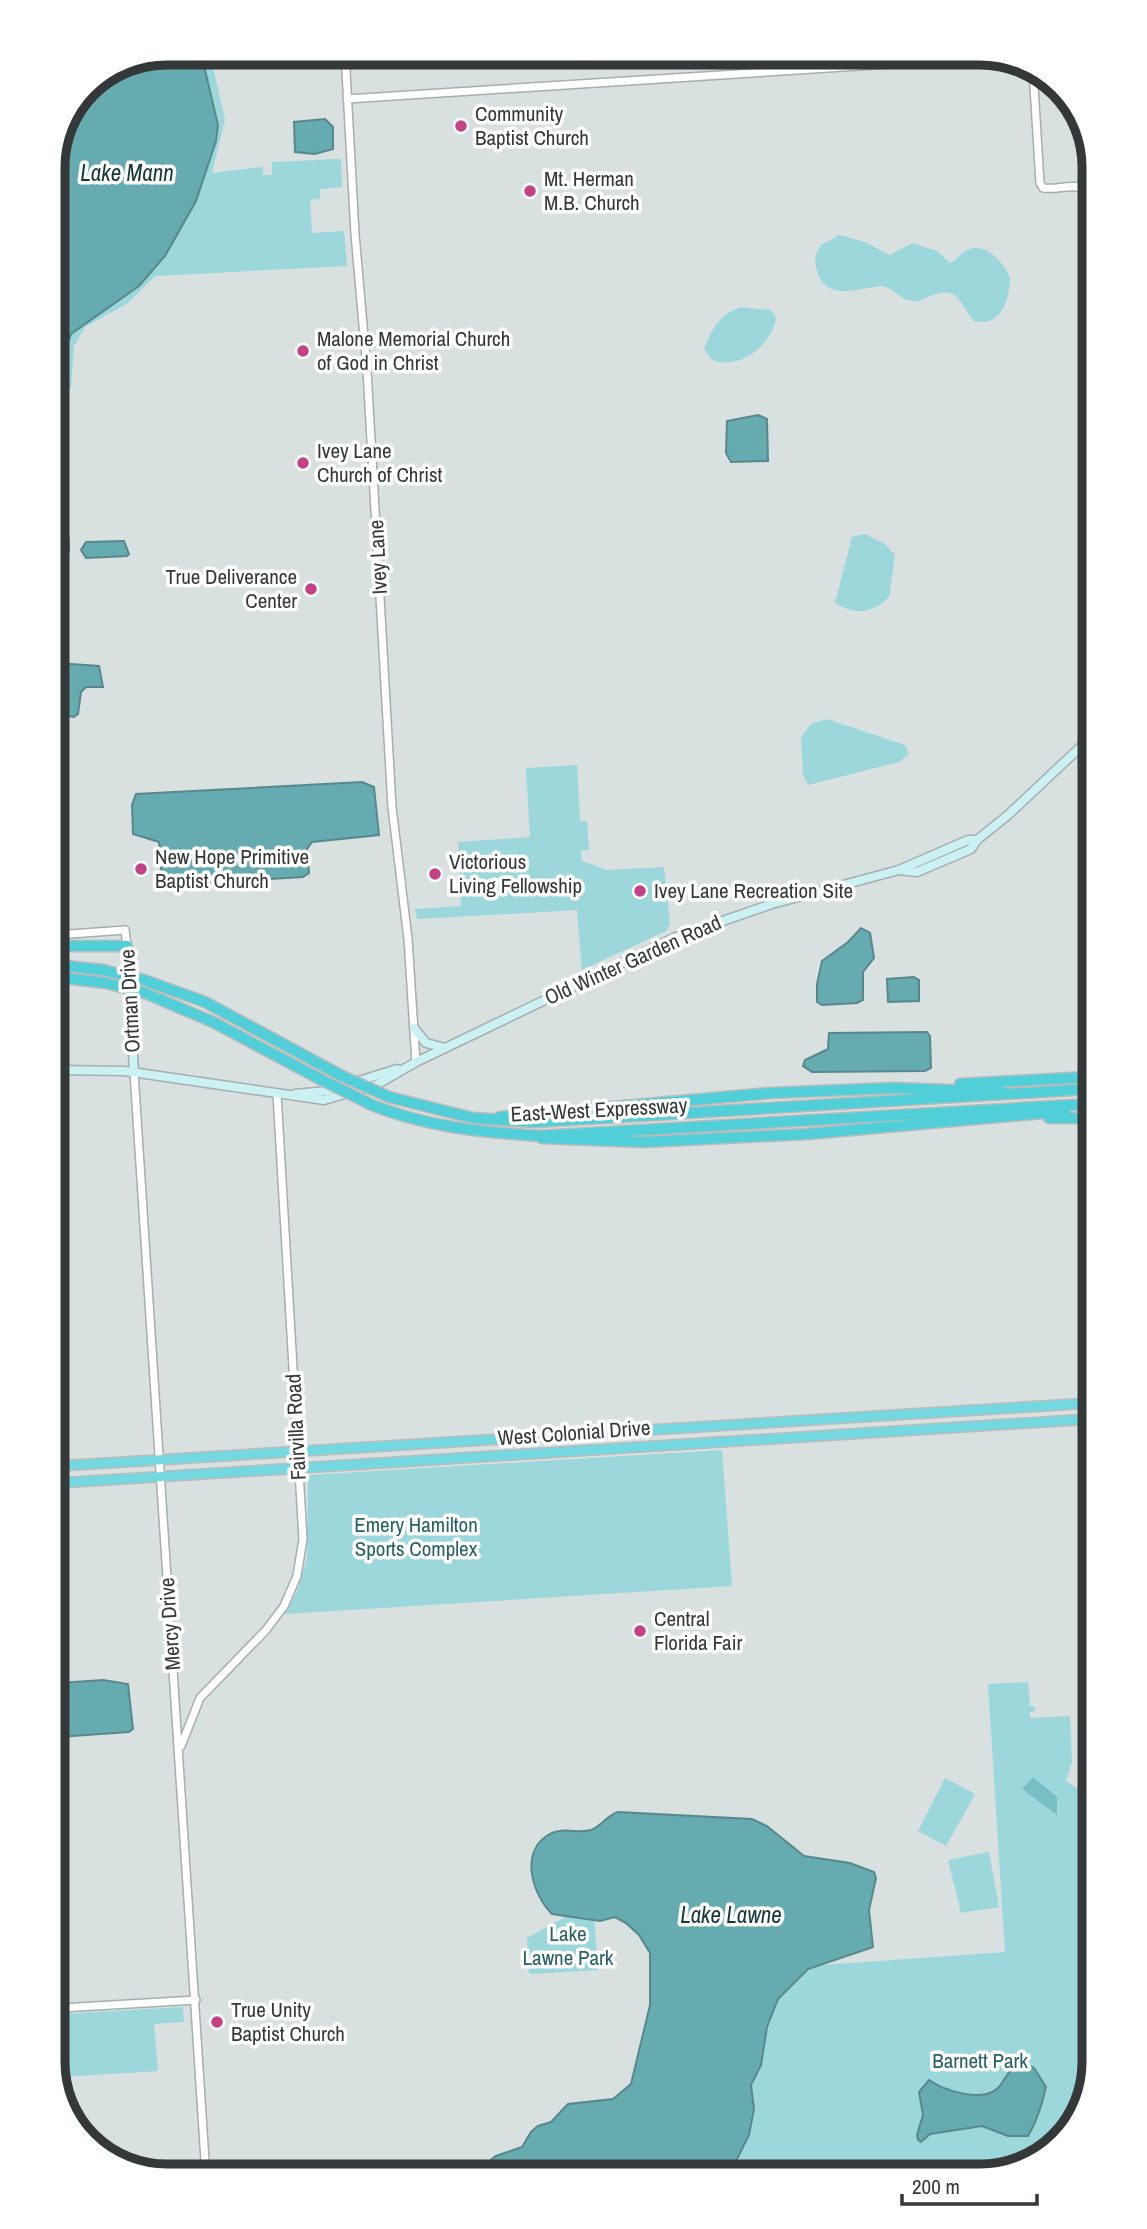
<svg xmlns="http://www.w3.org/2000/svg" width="1147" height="2229" font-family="'Archivo Narrow',sans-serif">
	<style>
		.green { fill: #9cd7db }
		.forest { fill: #79bec3 }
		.water { fill: #66abb0; stroke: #57888c; stroke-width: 2 }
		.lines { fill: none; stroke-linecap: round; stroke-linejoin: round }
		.tertiary-casing { stroke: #a6aeaf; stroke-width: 10 }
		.secondary-casing { stroke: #a6aeaf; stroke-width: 11 }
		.trunk-casing { stroke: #babbbb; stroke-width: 12 }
		.motorway-casing { stroke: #babbbb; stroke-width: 13 }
		.tertiary { stroke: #fff; stroke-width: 7 }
		.secondary { stroke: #cbf1f3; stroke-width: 8 }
		.trunk { stroke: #74d8e0; stroke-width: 9 }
		.motorway { stroke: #51cfd8; stroke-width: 10 }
		.motorway-bridge-casing { stroke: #babbbb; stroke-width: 13; stroke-linecap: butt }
		.motorway-bridge { stroke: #51cfd8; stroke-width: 10 }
		.poi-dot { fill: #c54186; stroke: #fff; stroke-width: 2.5 }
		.labels { text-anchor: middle; stroke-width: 7; stroke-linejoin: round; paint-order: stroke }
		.poi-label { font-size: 21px; fill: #353838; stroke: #fff; text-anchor: start }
		.street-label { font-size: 21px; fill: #353838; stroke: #fff }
		.park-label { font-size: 21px; fill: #276165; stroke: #fff }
		.water-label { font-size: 23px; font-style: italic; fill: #15373a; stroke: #fff }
		.rim { fill: none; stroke: #353838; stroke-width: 9 }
	</style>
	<rect width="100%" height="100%" fill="#d8e0e0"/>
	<g class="green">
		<path d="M 200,53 L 210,53 L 225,120 L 212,173 L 263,167 L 263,175 L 272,175 L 272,162 L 341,159 L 342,187 L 320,189 L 320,199 L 310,200 L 312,233 L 344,231 L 347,266 L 155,276 L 128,303 L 85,327 L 74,346 L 71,388 L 59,403 L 56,383 L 71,333 L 139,286 L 53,282 L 53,193 L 201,185 L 218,125 Z"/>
		<path d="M 839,235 L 865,242 L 890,255 L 912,243 L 937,251 L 950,263 C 958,261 959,253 967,250 C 986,242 1002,261 1010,277 C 1010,299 1001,328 974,321 C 957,300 958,284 928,297 C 923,300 917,302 912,301 C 900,300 894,288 882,286 C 851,290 817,304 815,256 L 821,245 Z"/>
		<path d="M 741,307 L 770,310 L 776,317 C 773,344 740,371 712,360 L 704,349 C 713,327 718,316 741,307 Z"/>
		<path d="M 865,534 L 885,544 L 895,555 L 889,597 C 873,614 854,615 835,603 L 852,537 Z"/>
		<path d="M 827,719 L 905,745 L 909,754 L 899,762 L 808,785 L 803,775 L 801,737 L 811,724 Z"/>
		<path d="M 577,765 L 580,821 L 587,821 L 589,850 L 581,850 L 582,861 L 607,870 L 664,867 L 670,924 L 666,931 L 582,970 L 577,910 L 417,919 L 415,909 L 461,906 L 458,842 L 530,837 L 526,768 Z"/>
		<path d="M 722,1450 L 732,1586 L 285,1614 L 297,1591 L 307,1558 L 308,1475 Z"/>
		<path d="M 1028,1682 L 1030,1706 L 1034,1706 L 1035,1711 L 1030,1712 L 1030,1718 L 1070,1716 L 1072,1762 L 1066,1781 L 1093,1799 L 1094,2063 L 1075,2126 L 1024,2168 L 705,2171 L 766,1969 L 1005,1952 L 988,1684 Z"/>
		<path d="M 945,1778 L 975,1794 L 946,1846 L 918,1831 Z"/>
		<path d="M 989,1852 L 999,1907 L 961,1913 L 948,1860 Z"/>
		<path d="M 593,1902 L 598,1970 L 529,1974 L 527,1938 Z"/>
		<path d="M 183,2007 L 184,2022 L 154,2024 L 158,2071 L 61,2077 L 61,2014 Z"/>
	</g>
	<path class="forest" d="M 1033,1777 L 1057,1797 L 1057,1815 L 1022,1789 Z"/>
	<g class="water">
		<path d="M 167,53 L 201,53 L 218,125 L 216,141 L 196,201 L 165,256 L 139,286 L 71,334 L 58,373 L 59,403 L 54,413 L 53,159 L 86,86 Z"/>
		<path d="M 325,119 L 333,127 L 333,149 L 315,154 L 295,152 L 294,122 Z"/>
		<path d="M 758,415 L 767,419 L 768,461 L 731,462 L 726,453 L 727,421 Z"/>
		<path d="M 54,496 C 68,524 79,555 55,580 Z"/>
		<path d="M 124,541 L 129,554 L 127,556 L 86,558 L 81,550 L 86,542 Z"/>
		<path d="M 55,663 L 99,666 L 103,687 L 86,687 L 81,692 L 78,714 L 74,717 L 61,715 C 58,696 55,683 55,663 Z"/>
		<path d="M 362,782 L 374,787 L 379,835 L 312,842 L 307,849 L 309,873 L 303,877 L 168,885 L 162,880 L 159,842 L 133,834 L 132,805 L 136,794 Z"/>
		<path d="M 861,928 L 870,933 L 874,958 L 863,972 L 863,1000 L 857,1003 L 822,1005 L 817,1002 L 817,984 L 822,961 L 848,942 Z"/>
		<path d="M 914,977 L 919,980 L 919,1001 L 888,1002 L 887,979 Z"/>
		<path d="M 927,1032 L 930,1036 L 931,1068 L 925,1071 L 812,1072 L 803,1066 L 805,1060 L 828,1049 L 829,1033 Z"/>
		<path d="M 103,1680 L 128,1684 L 133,1729 L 129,1732 L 59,1737 L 59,1683 Z"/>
		<path d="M 618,1812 L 752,1819 L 767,1826 L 804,1856 L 850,1863 L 874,1872 L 876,1878 L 869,1910 L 873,1947 L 808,1969 L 778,1999 L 767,2027 L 761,2065 L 751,2085 L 754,2109 L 749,2135 L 731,2171 L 474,2173 L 496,2156 L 522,2147 L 531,2132 L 538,2126 L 551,2122 L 568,2104 L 613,2099 L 631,2084 L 650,2005 L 650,1953 L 639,1935 L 626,1923 L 615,1917 L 600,1921 L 552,1914 C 532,1894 518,1849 552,1833 C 565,1827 578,1834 591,1830 C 602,1826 607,1815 618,1812 Z"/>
		<path d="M 1025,2063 L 1034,2068 L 1046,2087 C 1042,2105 1037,2121 1028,2136 L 1008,2136 L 982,2126 L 930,2134 L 921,2142 L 918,2140 L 917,2135 L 923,2115 L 919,2092 L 929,2080 C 943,2090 984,2104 999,2087 C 1008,2076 1008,2066 1025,2063 Z"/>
	</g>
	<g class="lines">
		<g class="tertiary-casing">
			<g id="tertiary">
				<path d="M 345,53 L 355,234 L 367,370 L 392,807 L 408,939 L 416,1062"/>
				<path d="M 1033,70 L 1040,183 L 1043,188 C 1057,190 1074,183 1086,189"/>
				<path d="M 347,99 L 999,57"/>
				<path d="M 56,935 L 125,930 L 127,946"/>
				<path d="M 134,1072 L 206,2176"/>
				<path d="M 181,1746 L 200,1698 L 266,1630 L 284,1606 L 297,1576 L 303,1539 L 277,1094"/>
				<path d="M 61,2008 L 196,2000"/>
			</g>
		</g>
		<g class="secondary-casing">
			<g id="secondary">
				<path d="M 899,870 L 917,872 L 971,849 L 977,840 L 1008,815 L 1089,739"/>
				<path d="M 127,946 L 134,1072"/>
				<path d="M 414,1028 L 426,1043 L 445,1048"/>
				<path d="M 57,1070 L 125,1071 L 324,1100 L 376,1085 L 416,1062 L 676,937 L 772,904 L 899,870 L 968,840 L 977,840"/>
				<path d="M 295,1094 L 327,1091 L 397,1069"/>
			</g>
		</g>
		<g class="trunk-casing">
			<g id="trunk">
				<path d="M 58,1466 L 1092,1403"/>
				<path d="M 58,1483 L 1092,1419"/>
			</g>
		</g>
		<g class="motorway-casing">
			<g id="motorway">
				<path d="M 56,946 L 127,946"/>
				<path d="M 56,965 L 103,970"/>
				<path d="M 56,977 L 106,983"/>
				<path d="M 144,980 L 205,1002 L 342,1076"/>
				<path d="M 145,993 L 213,1022 L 320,1079"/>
				<path d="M 960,1084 L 1090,1077"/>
				<path d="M 389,1097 L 473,1118 L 535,1122 L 1090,1089"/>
				<path d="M 372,1105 C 427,1127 481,1132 539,1136 L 1090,1104"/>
				<path d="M 500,1117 L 771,1093 L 893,1088 L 1002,1092"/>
				<path d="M 1049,1118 L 1090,1118"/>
				<path d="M 542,1138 L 644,1142 L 807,1134 L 1065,1111"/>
			</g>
		</g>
		<use href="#tertiary" class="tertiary"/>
		<use href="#secondary" class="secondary"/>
		<use href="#trunk" class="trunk"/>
		<use href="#motorway" class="motorway"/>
		<g class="motorway-bridge-casing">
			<g id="motorway-bridge">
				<path d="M 103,970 L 144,980"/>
				<path d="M 106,983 L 145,993"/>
				<path d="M 342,1076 L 389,1097"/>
				<path d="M 320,1079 L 372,1105"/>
			</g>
		</g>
		<use href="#motorway-bridge" class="motorway-bridge"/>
	</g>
	<g class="poi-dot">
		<circle cx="461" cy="126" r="7"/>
		<circle cx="530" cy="191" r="7"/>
		<circle cx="303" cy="351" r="7"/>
		<circle cx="303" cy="463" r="7"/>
		<circle cx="311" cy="589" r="7"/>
		<circle cx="141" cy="869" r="7"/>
		<circle cx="435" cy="874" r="7"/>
		<circle cx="640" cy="891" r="7"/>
		<circle cx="640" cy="1631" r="7"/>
		<circle cx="217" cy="2022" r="7"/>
	</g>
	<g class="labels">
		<g class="poi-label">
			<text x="475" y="121">Community<tspan x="475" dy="24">Baptist Church</tspan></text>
			<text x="544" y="186">Mt. Herman<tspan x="544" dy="24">M.B. Church</tspan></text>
			<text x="317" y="346">Malone Memorial Church<tspan x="317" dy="24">of God in Christ</tspan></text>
			<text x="317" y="458">Ivey Lane<tspan x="317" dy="24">Church of Christ</tspan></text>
			<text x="297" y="584" text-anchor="end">True Deliverance<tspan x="297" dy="24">Center</tspan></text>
			<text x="155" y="864">New Hope Primitive<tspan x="155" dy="24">Baptist Church</tspan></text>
			<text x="449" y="869">Victorious<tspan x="449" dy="24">Living Fellowship</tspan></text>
			<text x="654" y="898">Ivey Lane Recreation Site</text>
			<text x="654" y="1626">Central<tspan x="654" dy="24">Florida Fair</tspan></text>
			<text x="231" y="2017">True Unity<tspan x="231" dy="24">Baptist Church</tspan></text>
		</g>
		<g class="street-label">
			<text transform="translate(378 557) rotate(-93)" y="7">Ivey Lane</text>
			<text transform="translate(633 960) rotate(-24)" y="7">Old Winter Garden Road</text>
			<text transform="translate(130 1001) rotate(-93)" y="7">Ortman Drive</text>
			<text transform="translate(599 1110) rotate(-3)" y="7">East-West Expressway</text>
			<text transform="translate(296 1427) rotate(-93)" y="7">Fairvilla Road</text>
			<text transform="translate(574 1433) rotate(-4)" y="7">West Colonial Drive</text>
			<text transform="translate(170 1624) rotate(-94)" y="7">Mercy Drive</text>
		</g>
		<g class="park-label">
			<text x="416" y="1532">Emery Hamilton<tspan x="416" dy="24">Sports Complex</tspan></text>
			<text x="568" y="1941">Lake<tspan x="568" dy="24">Lawne Park</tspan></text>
			<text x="980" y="2068">Barnett Park</text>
		</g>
		<g class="water-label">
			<text x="127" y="181">Lake Mann</text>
			<text x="731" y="1923">Lake Lawne</text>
		</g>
	</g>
	<path d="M0 0H1147V2229H0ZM167 65H980A102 102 0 0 1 1082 167V2062A102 102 0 0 1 980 2164H167A102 102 0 0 1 65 2062V167A102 102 0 0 1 167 65Z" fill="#fff" fill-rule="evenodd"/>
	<path class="rim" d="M167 65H980A102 102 0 0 1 1082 167V2062A102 102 0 0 1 980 2164H167A102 102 0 0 1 65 2062V167A102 102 0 0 1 167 65Z"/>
	<path d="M902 2194v10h135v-10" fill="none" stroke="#353838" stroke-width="3.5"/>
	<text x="912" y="2194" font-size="21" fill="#353838" stroke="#ffffff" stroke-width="5" paint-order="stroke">200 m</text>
</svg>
